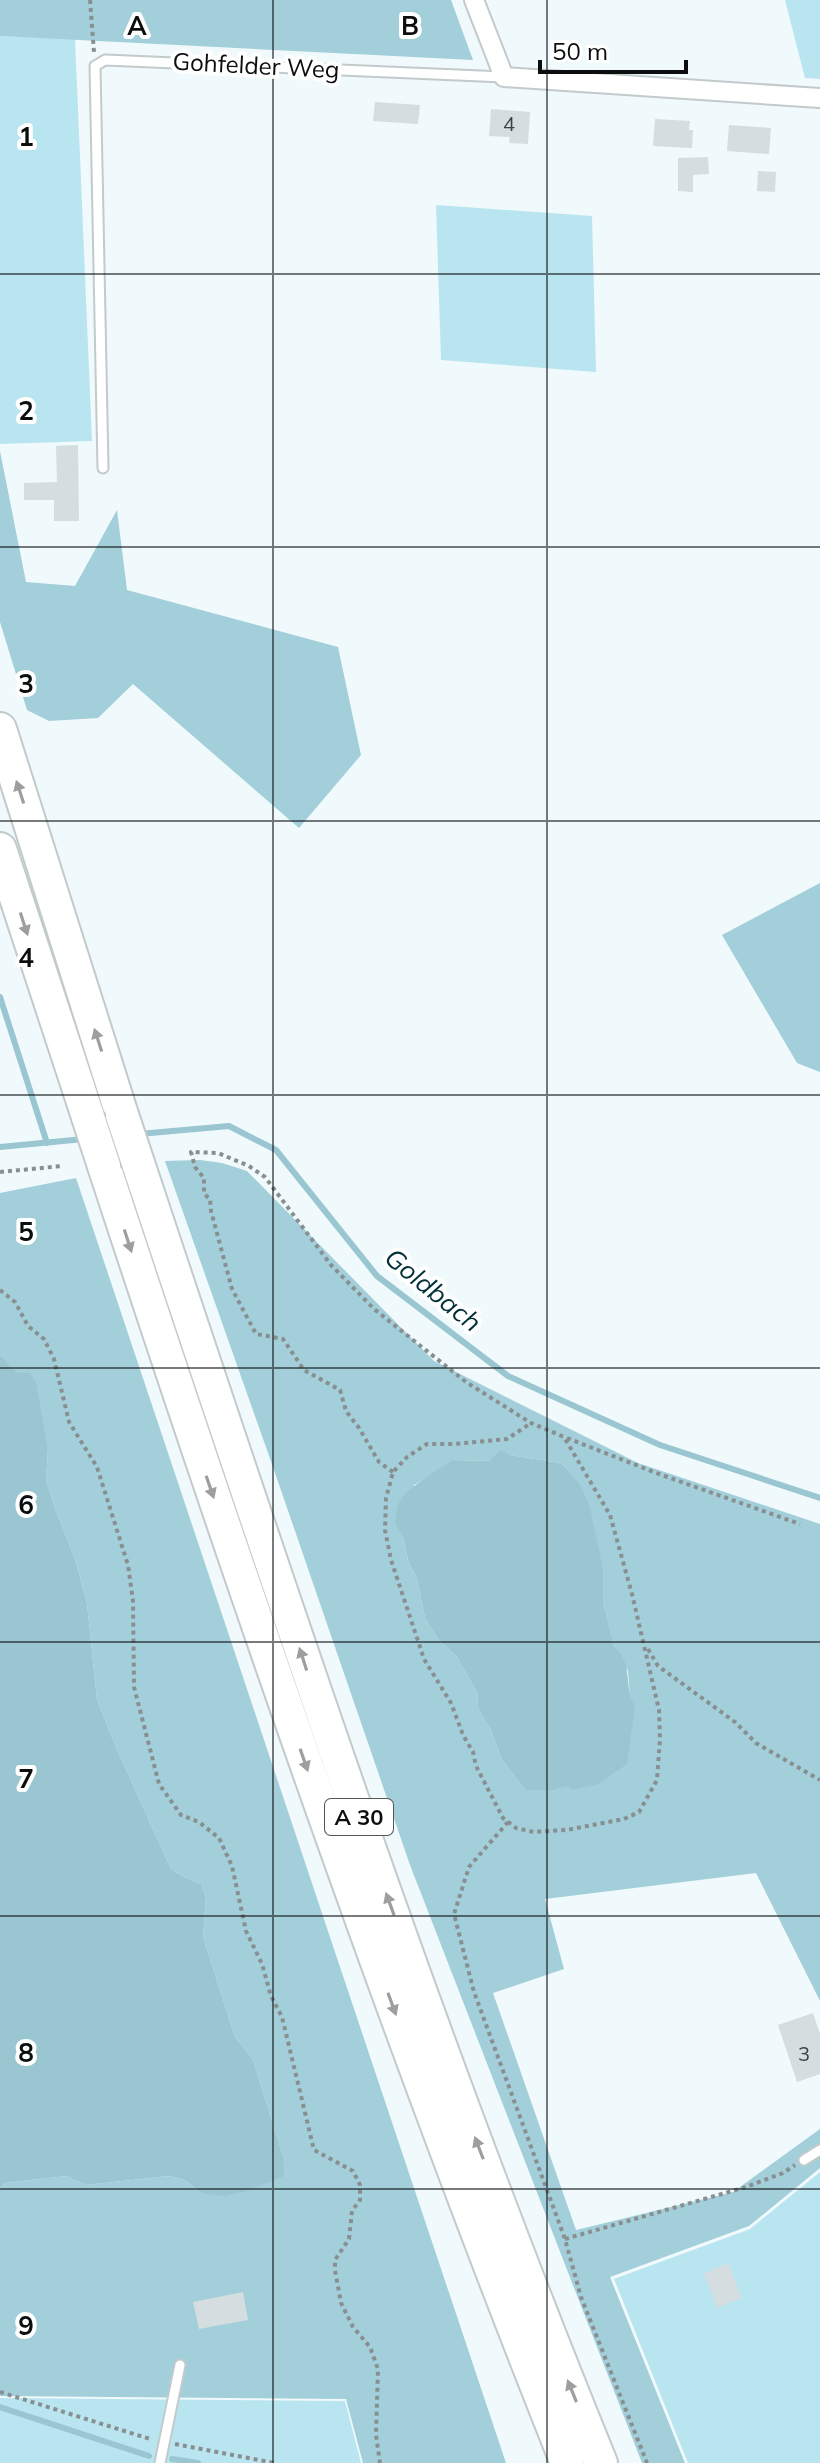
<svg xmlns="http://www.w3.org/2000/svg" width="820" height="2463" font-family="Mulish,sans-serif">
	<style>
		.green { fill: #b9e5f0 }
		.forest { fill: #a2cfda; fill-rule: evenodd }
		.water { fill: #99c6d0 }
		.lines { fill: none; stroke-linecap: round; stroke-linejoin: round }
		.stream { stroke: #99c6d0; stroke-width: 6 }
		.building { fill: #d4dddf }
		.lane-casing { stroke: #c2cacc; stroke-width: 13 }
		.street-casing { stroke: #c2cacc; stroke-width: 22 }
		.highway-casing { stroke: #c2cacc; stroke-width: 36 }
		.path { stroke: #898f90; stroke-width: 4; stroke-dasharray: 4 4; stroke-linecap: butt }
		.lane { stroke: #fff; stroke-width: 9 }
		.street { stroke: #fff; stroke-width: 18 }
		.highway { stroke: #fff; stroke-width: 32 }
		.highway-bridge-casing { stroke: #c2cacc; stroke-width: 36; stroke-linecap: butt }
		.highway-bridge { stroke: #fff; stroke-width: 32 }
		.oneway { fill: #9d9e9f }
		.grid { fill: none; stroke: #0b0d0e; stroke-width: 2; stroke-opacity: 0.55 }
		.labels { text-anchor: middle; stroke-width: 8; stroke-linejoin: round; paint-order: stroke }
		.number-label { font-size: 20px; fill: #3d4142 }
		.shield { fill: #fff; stroke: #545656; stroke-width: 2 }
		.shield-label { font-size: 22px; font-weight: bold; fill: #0b0d0e }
		.street-label { font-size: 24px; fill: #0b0d0e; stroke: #fff }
		.water-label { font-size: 26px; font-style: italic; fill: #033038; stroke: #fff }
		.grid-label { font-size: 26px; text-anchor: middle; font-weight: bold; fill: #0b0d0e; stroke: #fff; stroke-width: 8; stroke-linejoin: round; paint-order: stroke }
	</style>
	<rect width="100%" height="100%" fill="#f0f9fb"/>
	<g class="green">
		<path d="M 785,0 L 820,0 L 820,79 L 805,78 Z"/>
		<path d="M 0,36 L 75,39 L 92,441 L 0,444 Z"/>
		<path d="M 436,205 L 592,216 L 596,372 L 441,360 Z"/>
		<path d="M 820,2172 L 820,2463 L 688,2463 L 614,2279 L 750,2229 Z"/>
		<path d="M 0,2398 L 345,2401 L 361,2463 L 0,2463 Z"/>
	</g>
	<g class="forest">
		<path d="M 0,0 L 451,0 L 473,60 L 0,36 Z"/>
		<path d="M 0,451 L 26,582 L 75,586 L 117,510 L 127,590 L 338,647 L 361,755 L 299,828 L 133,684 L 98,718 L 49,721 L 27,710 L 0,622 Z"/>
		<path d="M 820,883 L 820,1072 L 797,1063 L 722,935 Z"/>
		<path d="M 200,1160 L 222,1163 L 247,1171 L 434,1361 L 638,1463 L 820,1524 L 820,2001 L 756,1873 L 545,1899 L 564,1969 L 493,1993 L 576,2230 L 733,2192 L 820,2129 L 820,2168 L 749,2226 L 610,2277 L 685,2463 L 642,2463 L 410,1865 L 274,1470 L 165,1161 ZM 510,1455 L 561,1463 L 579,1482 L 603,1569 L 603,1601 L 614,1648 L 628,1671 L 630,1698 L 566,1785 L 554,1790 L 525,1790 L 501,1758 L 490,1728 L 477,1707 L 478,1694 L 457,1657 L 438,1639 L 425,1618 L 417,1579 L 408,1561 L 403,1536 L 414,1485 L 437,1472 L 451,1460 L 491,1461 Z"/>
		<path d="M 76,1178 L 506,2463 L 363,2463 L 346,2399 L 0,2396 L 0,2188 L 5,2183 L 66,2176 L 86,2185 L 169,2176 L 185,2180 L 201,2193 L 283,2156 L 253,2060 L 235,2037 L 203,1937 L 206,1897 L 201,1884 L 184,1877 L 171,1869 L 115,1745 L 97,1700 L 87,1603 L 75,1559 L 55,1508 L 46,1480 L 48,1450 L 20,1373 L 7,1366 L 0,1355 L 0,1193 Z"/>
	</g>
	<g class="water">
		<path d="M 0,1355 C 10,1366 13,1374 30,1373 L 36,1382 L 48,1450 L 46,1480 L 55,1508 L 75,1559 L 87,1603 L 97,1700 L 115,1745 L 171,1869 L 184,1877 L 201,1884 L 206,1897 L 203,1937 L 235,2037 L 253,2060 L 283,2156 L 284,2176 L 250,2190 L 224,2196 L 201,2193 L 185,2180 L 169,2176 L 86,2185 L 66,2176 L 5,2183 L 0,2188 Z"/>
		<path d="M 500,1450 L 510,1455 L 561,1463 L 579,1482 L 590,1508 L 603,1569 L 603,1601 L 614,1647 C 634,1662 623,1688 635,1706 L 627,1764 L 598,1784 L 573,1790 L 566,1786 L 554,1790 L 525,1790 L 501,1758 L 490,1728 L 477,1707 L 478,1694 L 457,1657 L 438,1639 L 425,1618 L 417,1579 L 408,1561 L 403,1536 L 395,1524 C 396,1519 396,1511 398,1505 C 405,1487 436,1473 451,1460 L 490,1461 Z"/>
	</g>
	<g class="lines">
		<g class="stream">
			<path d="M 0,997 L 47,1143"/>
			<path d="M 139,1134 L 229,1126 L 276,1150 L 377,1276 L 508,1376 L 660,1445 L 820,1498"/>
			<path d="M 0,1147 L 84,1139"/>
			<path d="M 0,2407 L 149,2456"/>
			<path d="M 172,2459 L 198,2463"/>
		</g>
	</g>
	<g class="building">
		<path d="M 375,102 L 420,105 L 418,124 L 373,121 Z"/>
		<path d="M 491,109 L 530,112 L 528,144 L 509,143 L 510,137 L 489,136 Z"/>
		<path d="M 655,119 L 690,121 L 689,130 L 693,130 L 692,148 L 653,146 Z"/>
		<path d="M 729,125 L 771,128 L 769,154 L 727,151 Z"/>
		<path d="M 708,157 L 709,174 L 693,175 L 693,192 L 678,191 L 678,158 Z"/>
		<path d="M 758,171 L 776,172 L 775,192 L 757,191 Z"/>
		<path d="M 78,445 L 79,521 L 54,521 L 54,500 L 24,500 L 24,483 L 57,482 L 56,446 Z"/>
		<path d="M 813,2013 L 820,2034 L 820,2074 L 797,2082 L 778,2025 Z"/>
		<path d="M 728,2263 L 742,2298 L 717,2308 L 704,2273 Z"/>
		<path d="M 243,2292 L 248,2320 L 199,2329 L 193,2302 Z"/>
	</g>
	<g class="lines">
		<g class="lane-casing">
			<g id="lane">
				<path d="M 103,468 L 95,66 L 105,60 L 504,77"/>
				<path d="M 804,2160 L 820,2150"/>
				<path d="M 160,2463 L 180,2365"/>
			</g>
		</g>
		<g class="street-casing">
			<path id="street" d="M 474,0 L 504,77 L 820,98"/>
		</g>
		<g class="highway-casing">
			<g id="highway">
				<path d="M 0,729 L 122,1115"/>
				<path d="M 0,849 L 88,1117"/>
				<path d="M 138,1163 C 283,1600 427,2037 601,2463"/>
				<path d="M 104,1166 C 247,1602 397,2037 567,2463"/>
			</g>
		</g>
		<g class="path">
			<path d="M 90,0 L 94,52"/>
			<path d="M 0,1172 L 62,1166"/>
			<path d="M 0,1290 L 15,1302 L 28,1326 L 44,1339 L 54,1359 L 69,1422 L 97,1467 L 128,1565 L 133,1601 L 134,1687 L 159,1784 L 181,1815 L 199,1822 L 219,1838 L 232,1866 L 246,1931 L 262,1964 L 271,1996 L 282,2017 L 314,2150 L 353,2171 L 360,2185 L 360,2200 L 352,2211 L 349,2239 L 335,2260 L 335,2270 L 341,2303 L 353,2327 L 370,2347 L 378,2369 L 376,2435 L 380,2463"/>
			<path d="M 567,1438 L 659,1474 L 800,1524"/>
			<path d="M 393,1472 L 379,1462 L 359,1428 L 346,1411 L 340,1390 L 304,1370 L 283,1339 L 256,1334 L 232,1289 L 211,1211 L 210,1199 L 204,1194 L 204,1178 L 195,1167 L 191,1152 L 218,1153 L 249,1166 L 265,1177 L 331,1265 L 374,1309 L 466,1382 L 531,1423 L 564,1437 L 610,1515 L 632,1594 L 659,1710 L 660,1739 L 657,1780 L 639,1812 L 624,1819 L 567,1830 L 534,1832 L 516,1828 L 503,1818 L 476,1766 L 473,1752 L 463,1735 L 451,1703 L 424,1659 L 391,1560 L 385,1530 L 386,1498 L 393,1472 L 407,1457 L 427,1444 L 454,1444 L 507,1439 L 531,1423"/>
			<path d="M 648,1649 L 658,1666 L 735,1722 L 756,1743 L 820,1780"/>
			<path d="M 508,1822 L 469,1867 L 454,1914 L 474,1992 L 565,2239 L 581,2297 L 647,2463"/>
			<path d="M 565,2239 L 746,2187 L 783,2173 L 795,2165"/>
			<path d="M 0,2392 L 150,2439"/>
			<path d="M 175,2444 L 275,2463"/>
		</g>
		<use href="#lane" class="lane"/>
		<use href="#street" class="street"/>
		<use href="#highway" class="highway"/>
		<g class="highway-bridge-casing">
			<g id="highway-bridge">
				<path d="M 122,1115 L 138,1163"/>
				<path d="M 88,1117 L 104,1166"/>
			</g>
		</g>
		<use href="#highway-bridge" class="highway-bridge"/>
	</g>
	<defs><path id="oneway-solid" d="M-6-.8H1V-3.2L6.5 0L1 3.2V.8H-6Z" transform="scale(2)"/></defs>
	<g class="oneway">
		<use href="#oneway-solid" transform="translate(20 792) rotate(-108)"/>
		<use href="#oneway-solid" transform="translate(24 924) rotate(72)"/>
		<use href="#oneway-solid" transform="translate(98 1040) rotate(-108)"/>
		<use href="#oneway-solid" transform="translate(128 1241) rotate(72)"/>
		<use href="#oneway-solid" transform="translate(210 1487) rotate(71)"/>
		<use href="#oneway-solid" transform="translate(303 1659) rotate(-108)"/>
		<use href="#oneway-solid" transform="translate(304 1760) rotate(71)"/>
		<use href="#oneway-solid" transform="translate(390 1904) rotate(-110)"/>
		<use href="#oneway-solid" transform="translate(392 2004) rotate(70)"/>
		<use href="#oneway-solid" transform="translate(479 2148) rotate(-111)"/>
		<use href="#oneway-solid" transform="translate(572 2391) rotate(-112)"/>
	</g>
	<path class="grid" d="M 273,0 L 273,2463M 547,0 L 547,2463M 0,274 L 820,274M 0,547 L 820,547M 0,821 L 820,821M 0,1095 L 820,1095M 0,1368 L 820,1368M 0,1642 L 820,1642M 0,1916 L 820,1916M 0,2189 L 820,2189"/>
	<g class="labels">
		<g class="number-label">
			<text x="509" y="131">4</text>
			<text x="804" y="2061">3</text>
		</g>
		<rect class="shield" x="325" y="1799" width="68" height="36" rx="6"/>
		<g class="shield-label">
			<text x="359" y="1825">A 30</text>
		</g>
		<g class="street-label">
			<text transform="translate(256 66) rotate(3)" y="8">Gohfelder Weg</text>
		</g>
		<g class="water-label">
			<text transform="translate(433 1290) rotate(39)" y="9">Goldbach</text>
		</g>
	</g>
	<g class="grid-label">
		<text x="137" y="35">A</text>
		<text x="410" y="35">B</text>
		<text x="26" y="146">1</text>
		<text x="26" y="420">2</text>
		<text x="26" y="693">3</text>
		<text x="26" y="967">4</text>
		<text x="26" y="1241">5</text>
		<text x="26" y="1514">6</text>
		<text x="26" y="1788">7</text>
		<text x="26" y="2062">8</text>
		<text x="26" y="2335">9</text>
	</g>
	<path d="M540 60v12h146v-12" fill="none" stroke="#0b0d0e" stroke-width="4"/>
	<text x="552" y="60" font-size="24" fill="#0b0d0e" stroke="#ffffff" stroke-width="6" paint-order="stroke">50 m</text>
</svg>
